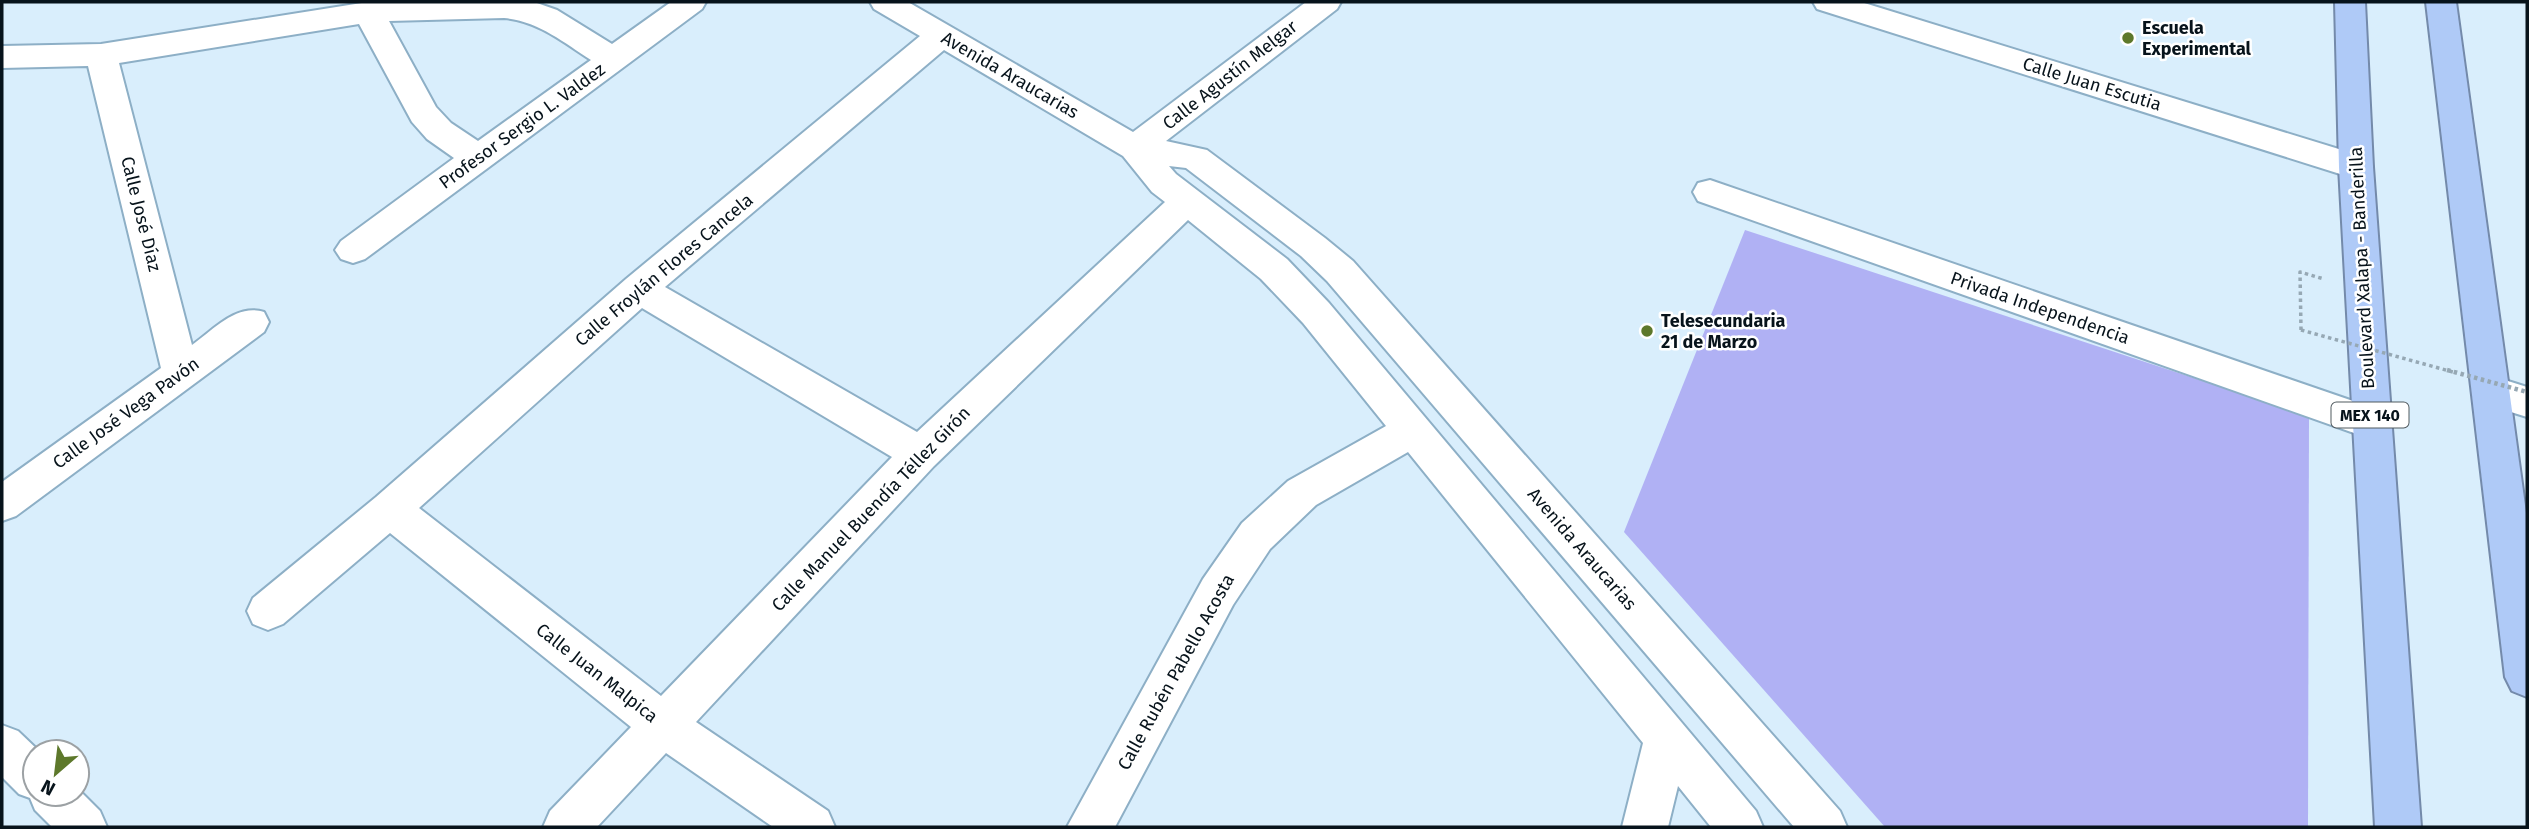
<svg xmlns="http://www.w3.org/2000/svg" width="2529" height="829" font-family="'Fira Sans',sans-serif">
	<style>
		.green { fill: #b0b1f4 }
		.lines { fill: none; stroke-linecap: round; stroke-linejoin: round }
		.minor-casing { stroke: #8dafc6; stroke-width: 4 }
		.highway-casing { stroke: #748aaa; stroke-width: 4 }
		.path { stroke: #96a8b4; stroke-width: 3.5; stroke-dasharray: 3.5 3.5; stroke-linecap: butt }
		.minor { fill: #fff; fill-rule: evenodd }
		.highway { fill: #afcaf7; fill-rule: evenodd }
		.path-bridge-far1 { stroke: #96a8b4; stroke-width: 3.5; stroke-dasharray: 3.5 3.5; stroke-linecap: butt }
		.path-bridge { stroke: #96a8b4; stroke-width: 4.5; stroke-dasharray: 3.5 3.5; stroke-linecap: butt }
		.poi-dot { fill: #5d782b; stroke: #fff; stroke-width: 2.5 }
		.labels { text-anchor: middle; stroke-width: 5; stroke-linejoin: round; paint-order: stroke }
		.shield { fill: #fff; stroke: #515a5f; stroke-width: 2 }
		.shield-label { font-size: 16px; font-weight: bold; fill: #07131b }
		.poi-label { font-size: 18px; font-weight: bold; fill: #07131b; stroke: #fff; text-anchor: start }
		.street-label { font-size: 18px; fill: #07131b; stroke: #fff }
	</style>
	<rect width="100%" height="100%" fill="#d9eefc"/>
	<path class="green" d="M 1745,230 L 2309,416 L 2308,827 L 1885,827 L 1624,532 Z"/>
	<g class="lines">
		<g class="minor-casing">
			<g id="minor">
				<path d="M 368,2 L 534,2 L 557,10 L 612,44 L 671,2 L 706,2 L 702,9 L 365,259 L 353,263 L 341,259 L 335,250 L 341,241 L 454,158 L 427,139 L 412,122 L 359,24 L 119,63 L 192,345 C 213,330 237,303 264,312 L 269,322 L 264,332 L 16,516 L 2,521 L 2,482 L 161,368 L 88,66 L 2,68 L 2,46 L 101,44 ZM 504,18 C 538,21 563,42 591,60 L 478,141 L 451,123 L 436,107 L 389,21 Z"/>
				<path d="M 870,2 L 908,2 L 1133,132 L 1306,2 L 1341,2 L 1337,9 L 1166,141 L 1207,150 L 1325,238 L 1353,261 L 1840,811 L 1847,827 L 1794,827 L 1327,281 L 1301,256 L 1186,168 L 1169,166 L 1176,174 L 1287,259 L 1329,303 L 1756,811 L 1763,827 L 1711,827 L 1678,786 L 1668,827 L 1622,827 L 1643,743 L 1408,452 L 1316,505 L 1270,549 L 1233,605 L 1115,827 L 1067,827 L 1203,579 L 1242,523 L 1288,481 L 1386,426 L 1303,323 L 1261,279 L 1188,220 L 934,466 L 696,722 L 828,811 L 835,827 L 773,827 L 666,753 L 597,827 L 543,827 L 550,811 L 631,727 L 390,533 L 283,624 L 268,630 L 253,624 L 247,611 L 253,598 L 376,497 L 626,279 L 920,36 L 874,9 ZM 944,50 L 1123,156 L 1152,192 L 1165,202 L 917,432 L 665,287 ZM 642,308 L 892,457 L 661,696 L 419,508 Z"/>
				<path d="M 1813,2 L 1861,2 L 2368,158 L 2373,167 L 2368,176 L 2356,179 L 1817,9 Z"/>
				<path d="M 1710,180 L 2385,412 L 2390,423 L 2385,434 L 2371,439 L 1698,201 L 1693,192 L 1698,183 Z"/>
				<path d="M 2492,376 L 2527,387 L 2527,417 L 2479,402 L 2473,391 L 2479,380 Z"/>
				<path d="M 2,725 L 18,731 L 40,752 L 35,752 L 35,794 L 77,794 L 77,788 L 100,811 L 107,827 L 52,827 L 35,810 L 30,798 L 19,794 L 2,777 Z"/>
			</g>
		</g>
		<g class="highway-casing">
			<g id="highway">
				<path d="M 2335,2 L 2365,2 L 2373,167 L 2421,827 L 2375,827 L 2339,167 Z"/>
				<path d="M 2426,2 L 2456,2 L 2527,520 L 2527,697 L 2512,691 L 2505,677 Z"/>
			</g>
		</g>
		<path class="path" d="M 2301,330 L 2300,272 L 2324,279"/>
		<use href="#minor" class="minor"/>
		<use href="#highway" class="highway"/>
		<path class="path-bridge-far1" d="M 2301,330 L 2453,372"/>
		<path class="path-bridge" d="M 2447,370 L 2527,392"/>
	</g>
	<g class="poi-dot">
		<circle cx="2128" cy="38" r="7"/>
		<circle cx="1647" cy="331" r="7"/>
	</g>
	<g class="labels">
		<rect class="shield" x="2331.5" y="402.5" width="77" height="25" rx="5"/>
		<g class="shield-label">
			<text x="2370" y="421">MEX 140</text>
		</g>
		<g class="poi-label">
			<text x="2142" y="34">Escuela<tspan x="2142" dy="21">Experimental</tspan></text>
			<text x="1661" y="327">Telesecundaria<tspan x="1661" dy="21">21 de Marzo</tspan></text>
		</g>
		<g class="street-label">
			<text transform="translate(1010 75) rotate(30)" y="6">Avenida Araucarias</text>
			<text transform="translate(1230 75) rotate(-38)" y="6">Calle Agustín Melgar</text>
			<text transform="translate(2092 84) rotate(17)" y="6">Calle Juan Escutia</text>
			<text transform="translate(522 126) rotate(-36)" y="6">Profesor Sergio L. Valdez</text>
			<text transform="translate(141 214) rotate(76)" y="6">Calle José Díaz</text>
			<text transform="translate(2362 268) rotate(-93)" y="6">Boulevard Xalapa - Banderilla</text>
			<text transform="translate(664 270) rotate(-40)" y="6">Calle Froylán Flores Cancela</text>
			<text transform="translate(2040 308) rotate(19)" y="6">Privada Independencia</text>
			<text transform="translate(126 413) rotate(-36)" y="6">Calle José Vega Pavón</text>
			<text transform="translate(871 509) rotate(-46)" y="6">Calle Manuel Buendía Téllez Girón</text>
			<text transform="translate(1582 549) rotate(49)" y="6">Avenida Araucarias</text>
			<text transform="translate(1176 672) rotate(-61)" y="6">Calle Rubén Pabello Acosta</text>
			<text transform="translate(597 673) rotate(38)" y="6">Calle Juan Malpica</text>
		</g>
	</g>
	<rect width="2529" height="829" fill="none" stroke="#07131b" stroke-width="7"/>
	<g transform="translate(56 773) rotate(208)"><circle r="33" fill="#ffffff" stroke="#9ca1a4" stroke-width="2"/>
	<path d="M0-5L12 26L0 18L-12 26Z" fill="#5d782b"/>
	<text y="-10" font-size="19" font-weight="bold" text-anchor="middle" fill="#07131b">N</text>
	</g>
</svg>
